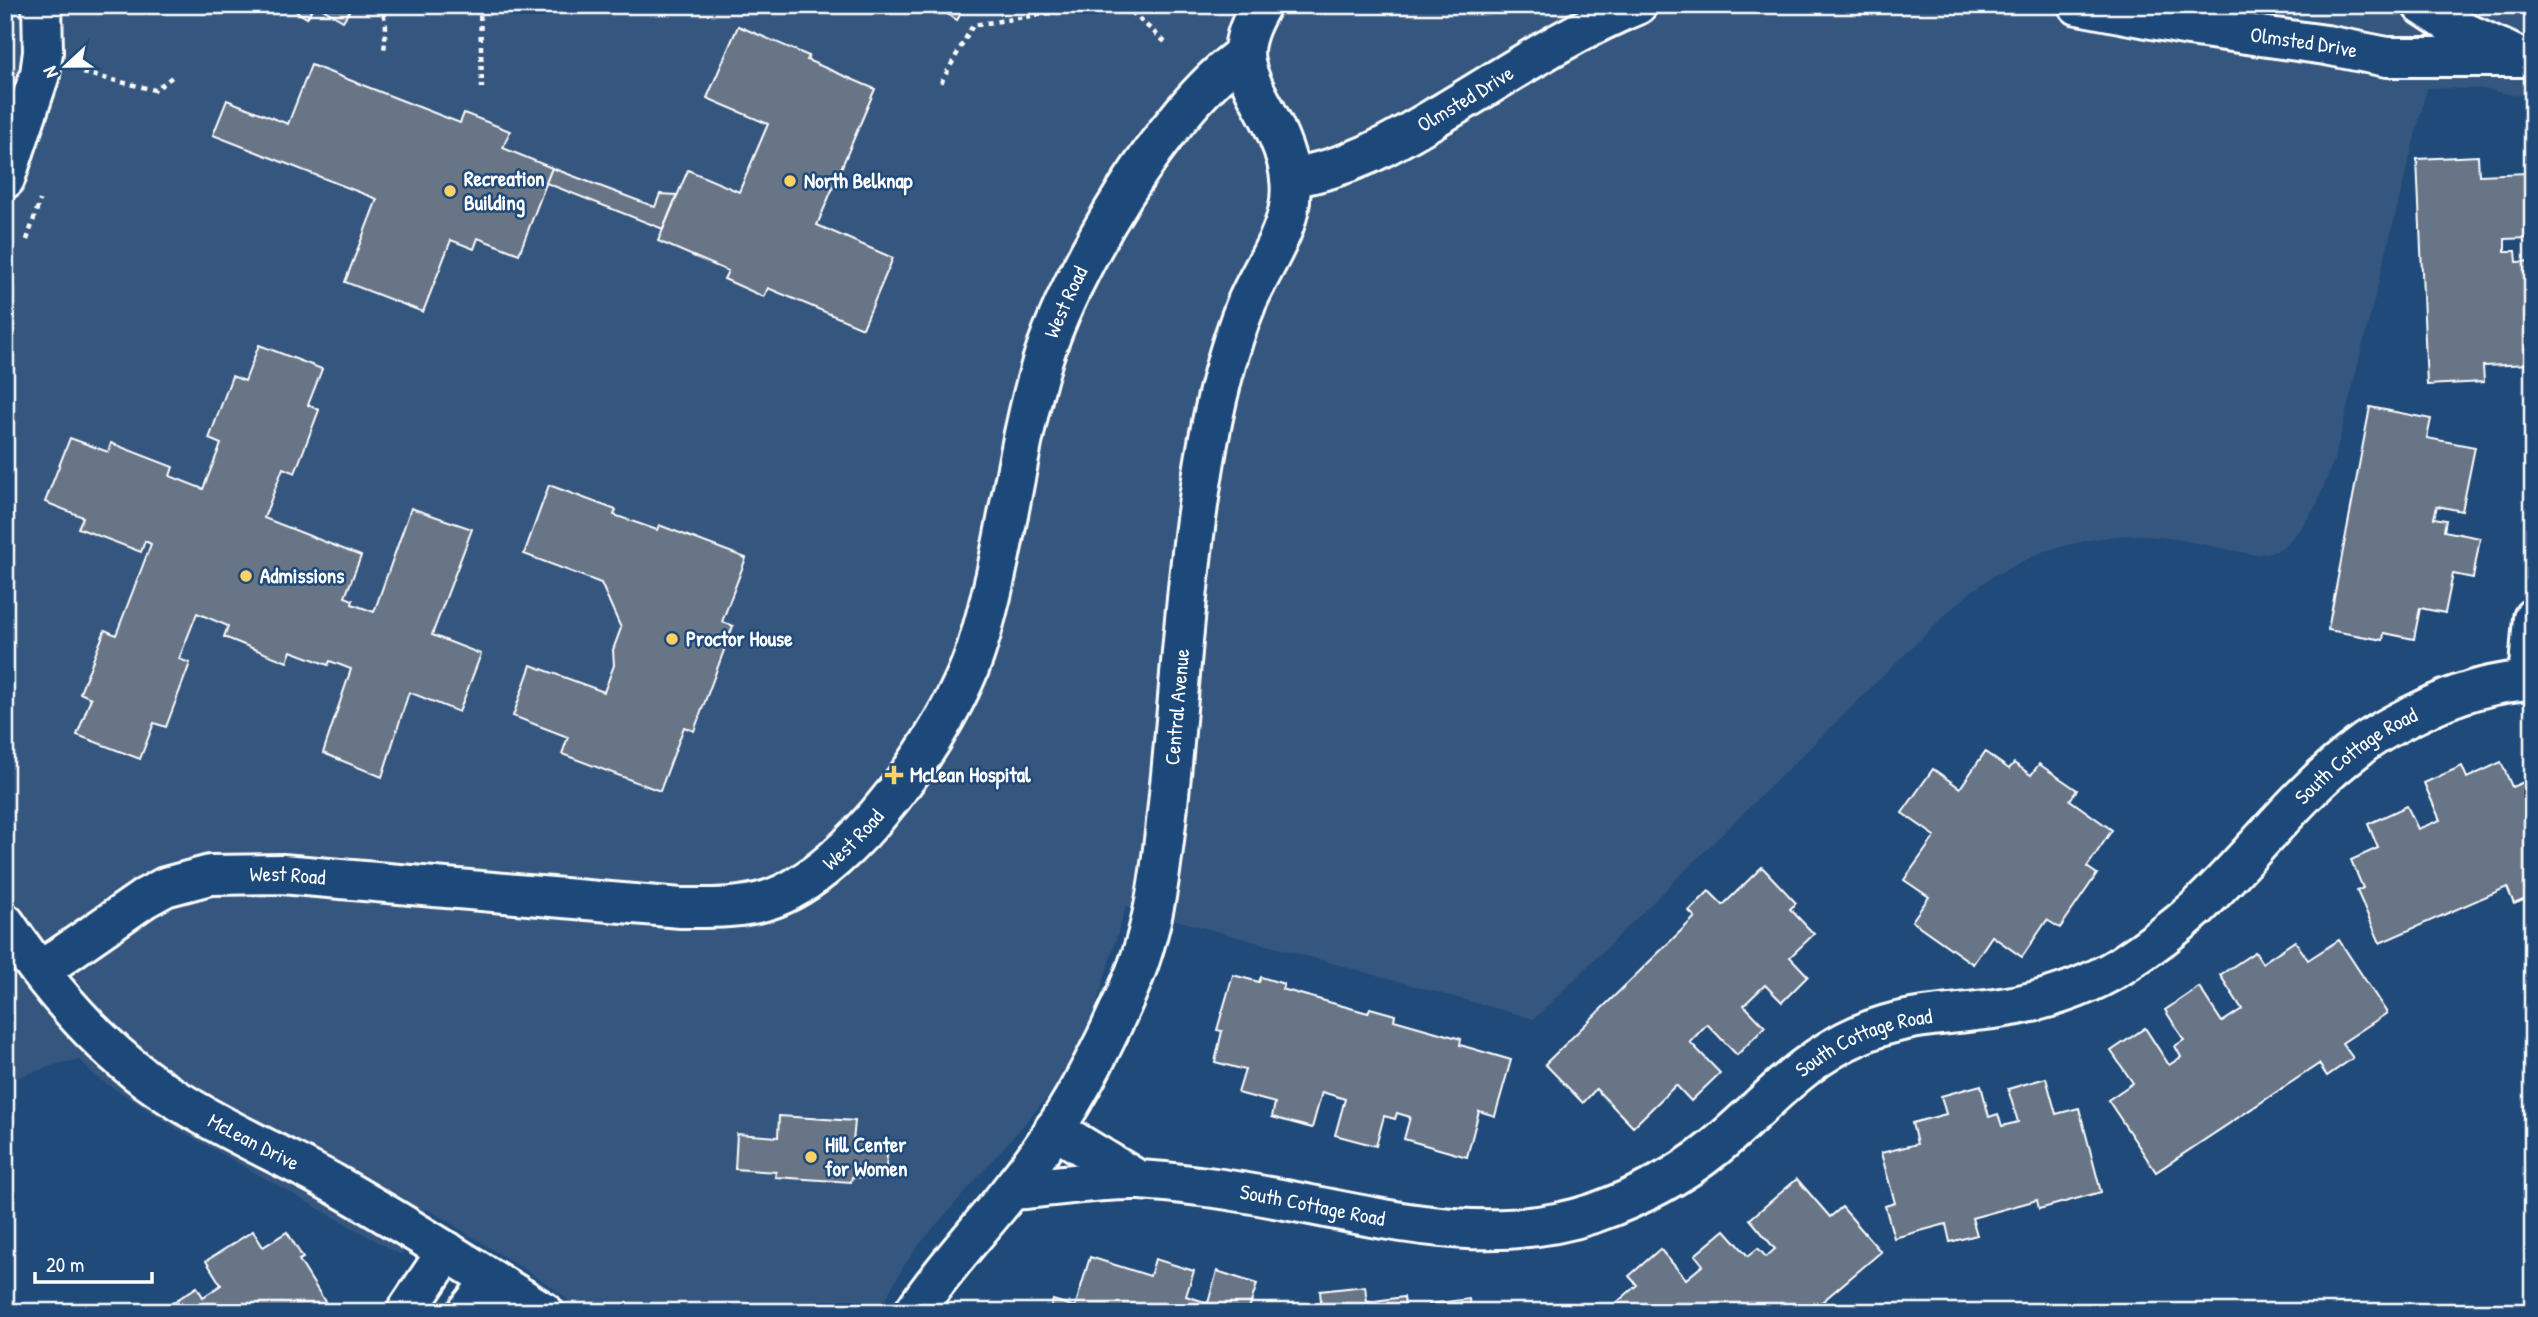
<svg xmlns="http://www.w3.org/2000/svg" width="2538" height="1317" font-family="'Patrick Hand',sans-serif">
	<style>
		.built { fill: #35577e }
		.building { fill: #687587; stroke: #fff; stroke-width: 2 }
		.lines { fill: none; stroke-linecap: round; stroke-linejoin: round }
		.minor-casing { stroke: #fff; stroke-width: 44 }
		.path { stroke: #fff; stroke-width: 4.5; stroke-dasharray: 5 5; stroke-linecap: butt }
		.minor { stroke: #1f4a7a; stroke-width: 38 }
		.poi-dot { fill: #ffd166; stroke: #1f4a7a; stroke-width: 2.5 }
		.labels { text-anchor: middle; stroke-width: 5; stroke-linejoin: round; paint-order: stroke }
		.street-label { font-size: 21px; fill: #fff; stroke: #1f4a7a }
		.poi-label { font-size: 21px; font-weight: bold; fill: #fff; stroke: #1f4a7a; text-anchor: start }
	</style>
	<rect width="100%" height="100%" fill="#1f4a7a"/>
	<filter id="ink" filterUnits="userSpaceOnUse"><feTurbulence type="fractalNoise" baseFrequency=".0143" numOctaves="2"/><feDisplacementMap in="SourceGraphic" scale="14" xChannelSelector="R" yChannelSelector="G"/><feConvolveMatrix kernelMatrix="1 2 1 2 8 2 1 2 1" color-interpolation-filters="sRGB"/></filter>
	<g filter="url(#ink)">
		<path class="built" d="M 5,5 L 2533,5 L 2533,96 L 2512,95 L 2483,89 L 2427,88 L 2335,457 L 2317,504 L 2301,528 L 2286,545 L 2276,551 L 2256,555 L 2176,539 L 2138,535 L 2115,536 L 2089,540 L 2044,551 L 1995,575 L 1972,591 L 1943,617 L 1534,1019 L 1126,906 L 1095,1009 L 1060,1083 L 924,1239 L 905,1264 L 878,1312 L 583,1312 L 552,1287 L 426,1208 L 401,1255 L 172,1126 L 96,1077 L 80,1060 L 60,1063 L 5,1082 Z"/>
		<g class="building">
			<path d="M 286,5 L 314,5 L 307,18 Z"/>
			<path d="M 316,5 L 353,5 L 343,21 Z"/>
			<path d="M 933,5 L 966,5 L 957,20 Z"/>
			<path d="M 738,26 L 809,56 L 807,60 L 875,89 L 817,225 L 893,258 L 863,328 L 768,288 L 764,297 L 724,279 L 728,271 L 658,241 L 688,170 L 739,192 L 768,124 L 707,98 Z"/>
			<path d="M 311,65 L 460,123 L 464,113 L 510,131 L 503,148 L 552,168 L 519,254 L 478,238 L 474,249 L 451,240 L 423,312 L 345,282 L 377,199 L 213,135 L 227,100 L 288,124 Z"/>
			<path d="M 2478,156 L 2479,175 L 2528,173 L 2530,238 L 2505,239 L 2505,251 L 2516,251 L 2517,262 L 2533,261 L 2533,302 L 2529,302 L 2532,364 L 2483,366 L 2484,382 L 2427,385 L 2417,159 Z"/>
			<path d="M 552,168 L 655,207 L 660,194 L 677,195 L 663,229 L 546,183 Z"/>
			<path d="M 259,345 L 322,369 L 308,405 L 319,410 L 295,473 L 283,468 L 264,518 L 361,556 L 345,597 L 353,600 L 352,604 L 374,612 L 411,508 L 472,529 L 432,635 L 481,654 L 459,712 L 409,692 L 382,777 L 323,753 L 351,669 L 330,661 L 328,665 L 291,651 L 287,662 L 224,637 L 228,626 L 197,613 L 179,659 L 190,663 L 166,727 L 154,723 L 140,759 L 77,735 L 91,698 L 80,693 L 105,630 L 116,635 L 151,544 L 145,541 L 141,552 L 78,528 L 83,517 L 45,502 L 70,438 L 108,452 L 111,443 L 173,467 L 170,476 L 203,489 L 221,444 L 209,439 L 232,376 L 245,381 Z"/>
			<path d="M 2370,407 L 2431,419 L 2427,438 L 2475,447 L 2462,511 L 2437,506 L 2434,518 L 2446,520 L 2444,531 L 2480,538 L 2473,578 L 2453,574 L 2445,613 L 2420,608 L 2414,639 L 2384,633 L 2383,640 L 2328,630 Z"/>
			<path d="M 549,485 L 616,510 L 614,515 L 657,530 L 659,525 L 746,558 L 722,622 L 733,626 L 694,731 L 684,727 L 660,791 L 562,754 L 568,737 L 513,716 L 531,665 L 604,692 L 614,665 L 613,650 L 621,628 L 601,583 L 524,554 Z"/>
			<path d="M 1985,752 L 2009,769 L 2014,763 L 2031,775 L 2039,764 L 2077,790 L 2070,800 L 2112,830 L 2087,867 L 2097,874 L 2060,928 L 2047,920 L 2022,957 L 1992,936 L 1973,964 L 1912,921 L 1929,897 L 1904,880 L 1935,836 L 1902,813 L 1933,769 L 1960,788 Z"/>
			<path d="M 2501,762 L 2512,787 L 2533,778 L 2533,896 L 2514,904 L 2507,887 L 2380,943 L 2357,891 L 2363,888 L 2351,860 L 2378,848 L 2368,824 L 2407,806 L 2418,829 L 2440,820 L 2424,783 L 2462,766 L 2467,778 Z"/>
			<path d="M 1762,867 L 1796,903 L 1790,909 L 1814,934 L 1790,957 L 1808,976 L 1782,1002 L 1765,985 L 1744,1005 L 1765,1027 L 1737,1055 L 1707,1024 L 1690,1042 L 1720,1073 L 1691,1101 L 1676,1085 L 1633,1127 L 1596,1089 L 1583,1103 L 1545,1064 L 1695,917 L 1689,911 L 1709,891 L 1723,905 Z"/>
			<path d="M 2339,940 L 2387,1013 L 2342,1043 L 2353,1058 L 2327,1076 L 2319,1064 L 2156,1172 L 2108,1100 L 2133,1083 L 2111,1051 L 2145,1028 L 2169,1065 L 2181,1057 L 2175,1046 L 2184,1040 L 2165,1010 L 2199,987 L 2222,1022 L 2242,1009 L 2220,975 L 2255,952 L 2262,963 L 2295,941 L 2308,960 Z"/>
			<path d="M 1233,975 L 1259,982 L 1261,977 L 1284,984 L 1282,989 L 1368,1013 L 1370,1008 L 1395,1015 L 1394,1020 L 1461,1039 L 1460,1045 L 1511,1060 L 1495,1116 L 1479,1111 L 1467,1157 L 1404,1139 L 1410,1117 L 1397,1113 L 1395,1119 L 1384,1116 L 1376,1146 L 1335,1135 L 1345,1099 L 1322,1092 L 1312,1128 L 1272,1117 L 1275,1103 L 1238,1093 L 1245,1070 L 1215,1062 L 1222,1031 L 1217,1030 Z"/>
			<path d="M 2046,1078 L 2056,1114 L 2079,1108 L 2101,1192 L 2039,1209 L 2037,1200 L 1972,1218 L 1977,1235 L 1950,1242 L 1946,1224 L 1894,1238 L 1885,1206 L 1895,1203 L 1881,1153 L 1917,1144 L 1912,1123 L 1946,1114 L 1941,1096 L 1981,1085 L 1989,1117 L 1998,1114 L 2002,1126 L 2018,1122 L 2008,1089 Z"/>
			<path d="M 779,1116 L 855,1121 L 853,1142 L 888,1144 L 885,1179 L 852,1177 L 851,1182 L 775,1177 L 776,1172 L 735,1169 L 737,1134 L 778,1137 Z"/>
			<path d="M 1797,1179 L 1830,1217 L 1842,1207 L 1881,1252 L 1816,1307 L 1820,1312 L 1610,1312 L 1608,1310 L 1637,1285 L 1629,1276 L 1660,1249 L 1686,1279 L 1703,1265 L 1695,1255 L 1725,1230 L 1748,1256 L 1758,1248 L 1766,1257 L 1775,1249 L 1750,1219 Z"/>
			<path d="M 253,1231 L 263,1247 L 287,1232 L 303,1258 L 299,1260 L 327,1305 L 317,1312 L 158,1312 L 197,1287 L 203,1297 L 221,1285 L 206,1261 Z"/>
			<path d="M 1090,1257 L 1150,1276 L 1155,1259 L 1194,1271 L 1186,1296 L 1208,1303 L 1217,1271 L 1257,1284 L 1248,1312 L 1049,1312 L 1053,1300 L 1075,1307 Z"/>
			<path d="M 1365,1286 L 1367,1302 L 1404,1297 L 1406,1312 L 1322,1312 L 1320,1291 Z"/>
			<path d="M 1469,1299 L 1471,1312 L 1430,1312 L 1429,1304 Z"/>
			<path d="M 5,1306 L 31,1312 L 5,1312 Z"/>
			<path d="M 1538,1308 L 1538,1312 L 1509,1312 Z"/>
		</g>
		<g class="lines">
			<g class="minor-casing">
				<g id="minor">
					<path id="s1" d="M 2078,5 L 2189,26 L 2326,45 L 2387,57 L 2533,57"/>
					<path d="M 2422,5 L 2462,31 L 2510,53"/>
					<path id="s2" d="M 1290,178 C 1355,167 1390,144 1446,111 C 1508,74 1570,32 1637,5"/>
					<path d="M 5,179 L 40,74 L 43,52 L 42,5"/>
					<path d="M 2528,680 L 2533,618"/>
					<path id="s3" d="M 5,923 C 44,981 90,1037 146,1079 C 205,1122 273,1150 336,1185 C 406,1225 475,1269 544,1312"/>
					<path id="s4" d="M 40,971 L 145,898 L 165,887 L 210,875 L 282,874 L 681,908 C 709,908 740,909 768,900 C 851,874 950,730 976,650 C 1006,556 1014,456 1042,362 C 1070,270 1165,109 1244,54"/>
					<path d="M 1054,1129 L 1138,1180"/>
					<path id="s5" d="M 1012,1190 C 1054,1187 1097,1179 1139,1180 C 1159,1181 1179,1183 1199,1186 C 1329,1200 1465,1257 1594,1213 C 1637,1198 1678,1177 1714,1148 C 1764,1107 1798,1061 1861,1034 C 1904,1015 1948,1015 1994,1009 C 2039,1003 2084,989 2122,965 C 2148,948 2174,929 2197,908 C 2252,856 2298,792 2360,746 C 2378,732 2398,722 2419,712 C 2454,694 2493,682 2533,680"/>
					<path d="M 406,1312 L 447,1251"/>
					<path d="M 467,1312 L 492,1280"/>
					<path id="s6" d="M 914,1312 C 943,1268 979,1231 1011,1190 C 1062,1127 1103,1051 1134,976 C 1159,914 1164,841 1171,775 C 1181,672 1187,568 1204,466 C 1213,411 1226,353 1247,302 C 1260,272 1281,243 1288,212 C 1297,176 1282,141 1266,111 C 1256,93 1244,72 1244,51 C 1245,35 1252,20 1261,5"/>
				</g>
			</g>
			<g class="path">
				<path d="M 384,5 L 382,7 L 386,26 L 384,53"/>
				<path d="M 480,5 L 482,88"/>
				<path d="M 1124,5 L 1166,43"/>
				<path d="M 83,73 L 155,90 L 172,77"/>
				<path d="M 941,83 L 973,25 L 1104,5"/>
				<path d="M 27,240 L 40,200"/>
			</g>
			<use href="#minor" class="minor"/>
		</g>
	</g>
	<g class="poi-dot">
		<circle cx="790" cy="181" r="7"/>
		<circle cx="450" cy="191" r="7"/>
		<circle cx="246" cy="576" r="7"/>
		<circle cx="672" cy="639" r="7"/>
		<path d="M890.5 764.5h7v7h7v7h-7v7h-7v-7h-7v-7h7z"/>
		<circle cx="811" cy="1157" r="7"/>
	</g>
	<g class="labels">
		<g class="street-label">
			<text dy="7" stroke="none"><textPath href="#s1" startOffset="229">Olmsted Drive</textPath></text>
			<text dy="7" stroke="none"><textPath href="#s2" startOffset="194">Olmsted Drive</textPath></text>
			<text dy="7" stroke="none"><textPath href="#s4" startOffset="1451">West Road</textPath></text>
			<text dy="7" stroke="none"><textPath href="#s6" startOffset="677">Central Avenue</textPath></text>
			<text dy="7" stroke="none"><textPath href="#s5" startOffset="1500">South Cottage Road</textPath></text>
			<text dy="7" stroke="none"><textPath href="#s4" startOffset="863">West Road</textPath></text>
			<text dy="7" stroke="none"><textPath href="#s4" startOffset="275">West Road</textPath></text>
			<text dy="7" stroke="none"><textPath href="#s5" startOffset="912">South Cottage Road</textPath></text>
			<text dy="7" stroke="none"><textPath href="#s3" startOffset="336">McLean Drive</textPath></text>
			<text dy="7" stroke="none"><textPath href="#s5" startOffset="303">South Cottage Road</textPath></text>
		</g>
		<g class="poi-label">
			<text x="464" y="186">Recreation<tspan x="464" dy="24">Building</tspan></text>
			<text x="804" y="188">North Belknap</text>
			<text x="260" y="583">Admissions</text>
			<text x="686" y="646">Proctor House</text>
			<text x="910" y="782">McLean Hospital</text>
			<text x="825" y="1152">Hill Center<tspan x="825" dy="24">for Women</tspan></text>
		</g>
	</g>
	<rect width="2538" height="1317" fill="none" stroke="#1f4a7a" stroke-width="28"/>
	<rect x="14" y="14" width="2510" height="1289" fill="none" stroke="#fff" stroke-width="2.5" filter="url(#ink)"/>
	<g transform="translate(66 66) rotate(248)" stroke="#1f4a7a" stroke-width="5" paint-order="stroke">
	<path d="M0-5L12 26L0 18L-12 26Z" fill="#ffffff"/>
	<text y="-10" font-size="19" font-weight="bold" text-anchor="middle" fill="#ffffff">N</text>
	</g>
	<path d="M35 1272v10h117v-10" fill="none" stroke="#ffffff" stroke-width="3.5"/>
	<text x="46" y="1272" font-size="21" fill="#ffffff" stroke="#1f4a7a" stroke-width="5" paint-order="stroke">20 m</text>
</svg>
